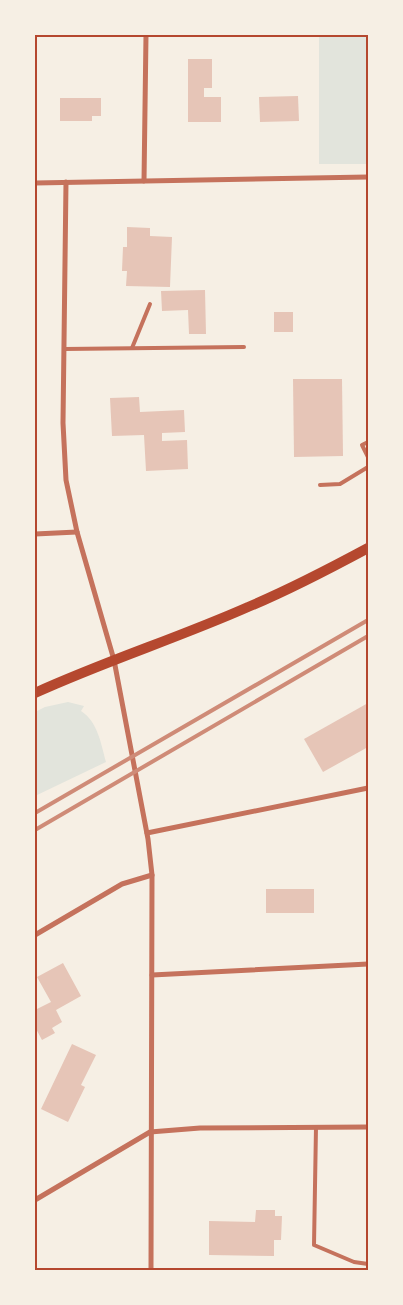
<svg xmlns="http://www.w3.org/2000/svg" width="403" height="1305" font-family="'Asap Condensed',sans-serif">
	<style>
		.green { fill: #e2e4dc }
		.building { fill: #e6c5b7 }
		.lines { fill: none; stroke-linecap: round; stroke-linejoin: round }
		.service { stroke: #c5725c; stroke-width: 4 }
		.minor { stroke: #c5725c; stroke-width: 5 }
		.secondary { stroke: #b5482f; stroke-width: 10 }
		.rail { stroke: #cf8b77; stroke-width: 4 }
		.neatline { fill: none; stroke: #b5482f; stroke-width: 2 }
	</style>
	<rect width="100%" height="100%" fill="#f6efe4"/>
	<g class="green">
		<rect x="319" y="35" width="49" height="129"/>
		<path d="M 68,702 L 84,706 L 81,711 C 98,722 101,744 106,762 L 35,796 L 35,712 L 45,707 Z"/>
	</g>
	<g class="building">
		<path d="M 188,59 L 212,59 L 212,88 L 204,88 L 204,97 L 221,97 L 221,122 L 188,122 Z"/>
		<path d="M 298,96 L 299,121 L 260,122 L 259,97 Z"/>
		<path d="M 60,98 L 101,98 L 101,116 L 92,116 L 92,121 L 60,121 Z"/>
		<path d="M 127,227 L 150,228 L 150,236 L 172,237 L 170,287 L 126,286 L 127,271 L 122,271 L 123,247 L 127,247 Z"/>
		<path d="M 205,290 L 206,334 L 189,334 L 188,310 L 162,311 L 161,291 Z"/>
		<rect x="274" y="312" width="19" height="20"/>
		<path d="M 293,379 L 342,379 L 343,456 L 294,457 Z"/>
		<path d="M 139,397 L 140,412 L 184,410 L 185,432 L 162,433 L 162,441 L 187,440 L 188,469 L 146,471 L 144,435 L 112,436 L 110,398 Z"/>
		<path d="M 368,703 L 368,747 L 323,772 L 304,739 Z"/>
		<rect x="266" y="889" width="48" height="24"/>
		<path d="M 63,963 L 81,996 L 56,1010 L 62,1022 L 52,1028 L 55,1033 L 42,1040 L 35,1027 L 35,1010 L 51,1002 L 37,977 Z"/>
		<path d="M 72,1044 L 96,1055 L 81,1085 L 85,1087 L 68,1122 L 41,1109 Z"/>
		<path d="M 256,1210 L 275,1210 L 275,1216 L 282,1216 L 281,1240 L 274,1240 L 274,1256 L 209,1255 L 209,1221 L 255,1222 Z"/>
	</g>
	<g class="lines">
		<g class="service">
			<path d="M 132,348 L 150,304"/>
			<path d="M 64,349 L 244,347"/>
			<path d="M 368,442 L 362,445 L 368,457"/>
			<path d="M 320,485 L 340,484 L 368,467"/>
			<path d="M 316,1127 L 314,1245 L 354,1262 L 368,1264"/>
		</g>
		<g class="minor">
			<path d="M 144,181 L 146,35"/>
			<path d="M 66,182 L 63,423 L 66,480 L 77,532 L 114,660 L 148,839 L 152,875 L 151,1270"/>
			<path d="M 35,183 L 368,177"/>
			<path d="M 35,534 L 77,532"/>
			<path d="M 147,833 L 368,788"/>
			<path d="M 35,935 L 122,884 L 152,875"/>
			<path d="M 152,975 L 368,964"/>
			<path d="M 35,1200 L 150,1132 L 200,1128 L 368,1127"/>
		</g>
		<path class="secondary" d="M 35,693 C 105,661 178,638 248,607 C 289,590 329,569 368,548"/>
		<g class="rail">
			<path d="M 35,813 L 368,620"/>
			<path d="M 35,830 L 368,636"/>
		</g>
	</g>
	<rect width="403" height="1305" fill="none" stroke="#f6efe4" stroke-width="72"/>
	<rect x="36" y="36" width="331" height="1233" class="neatline"/>
</svg>
